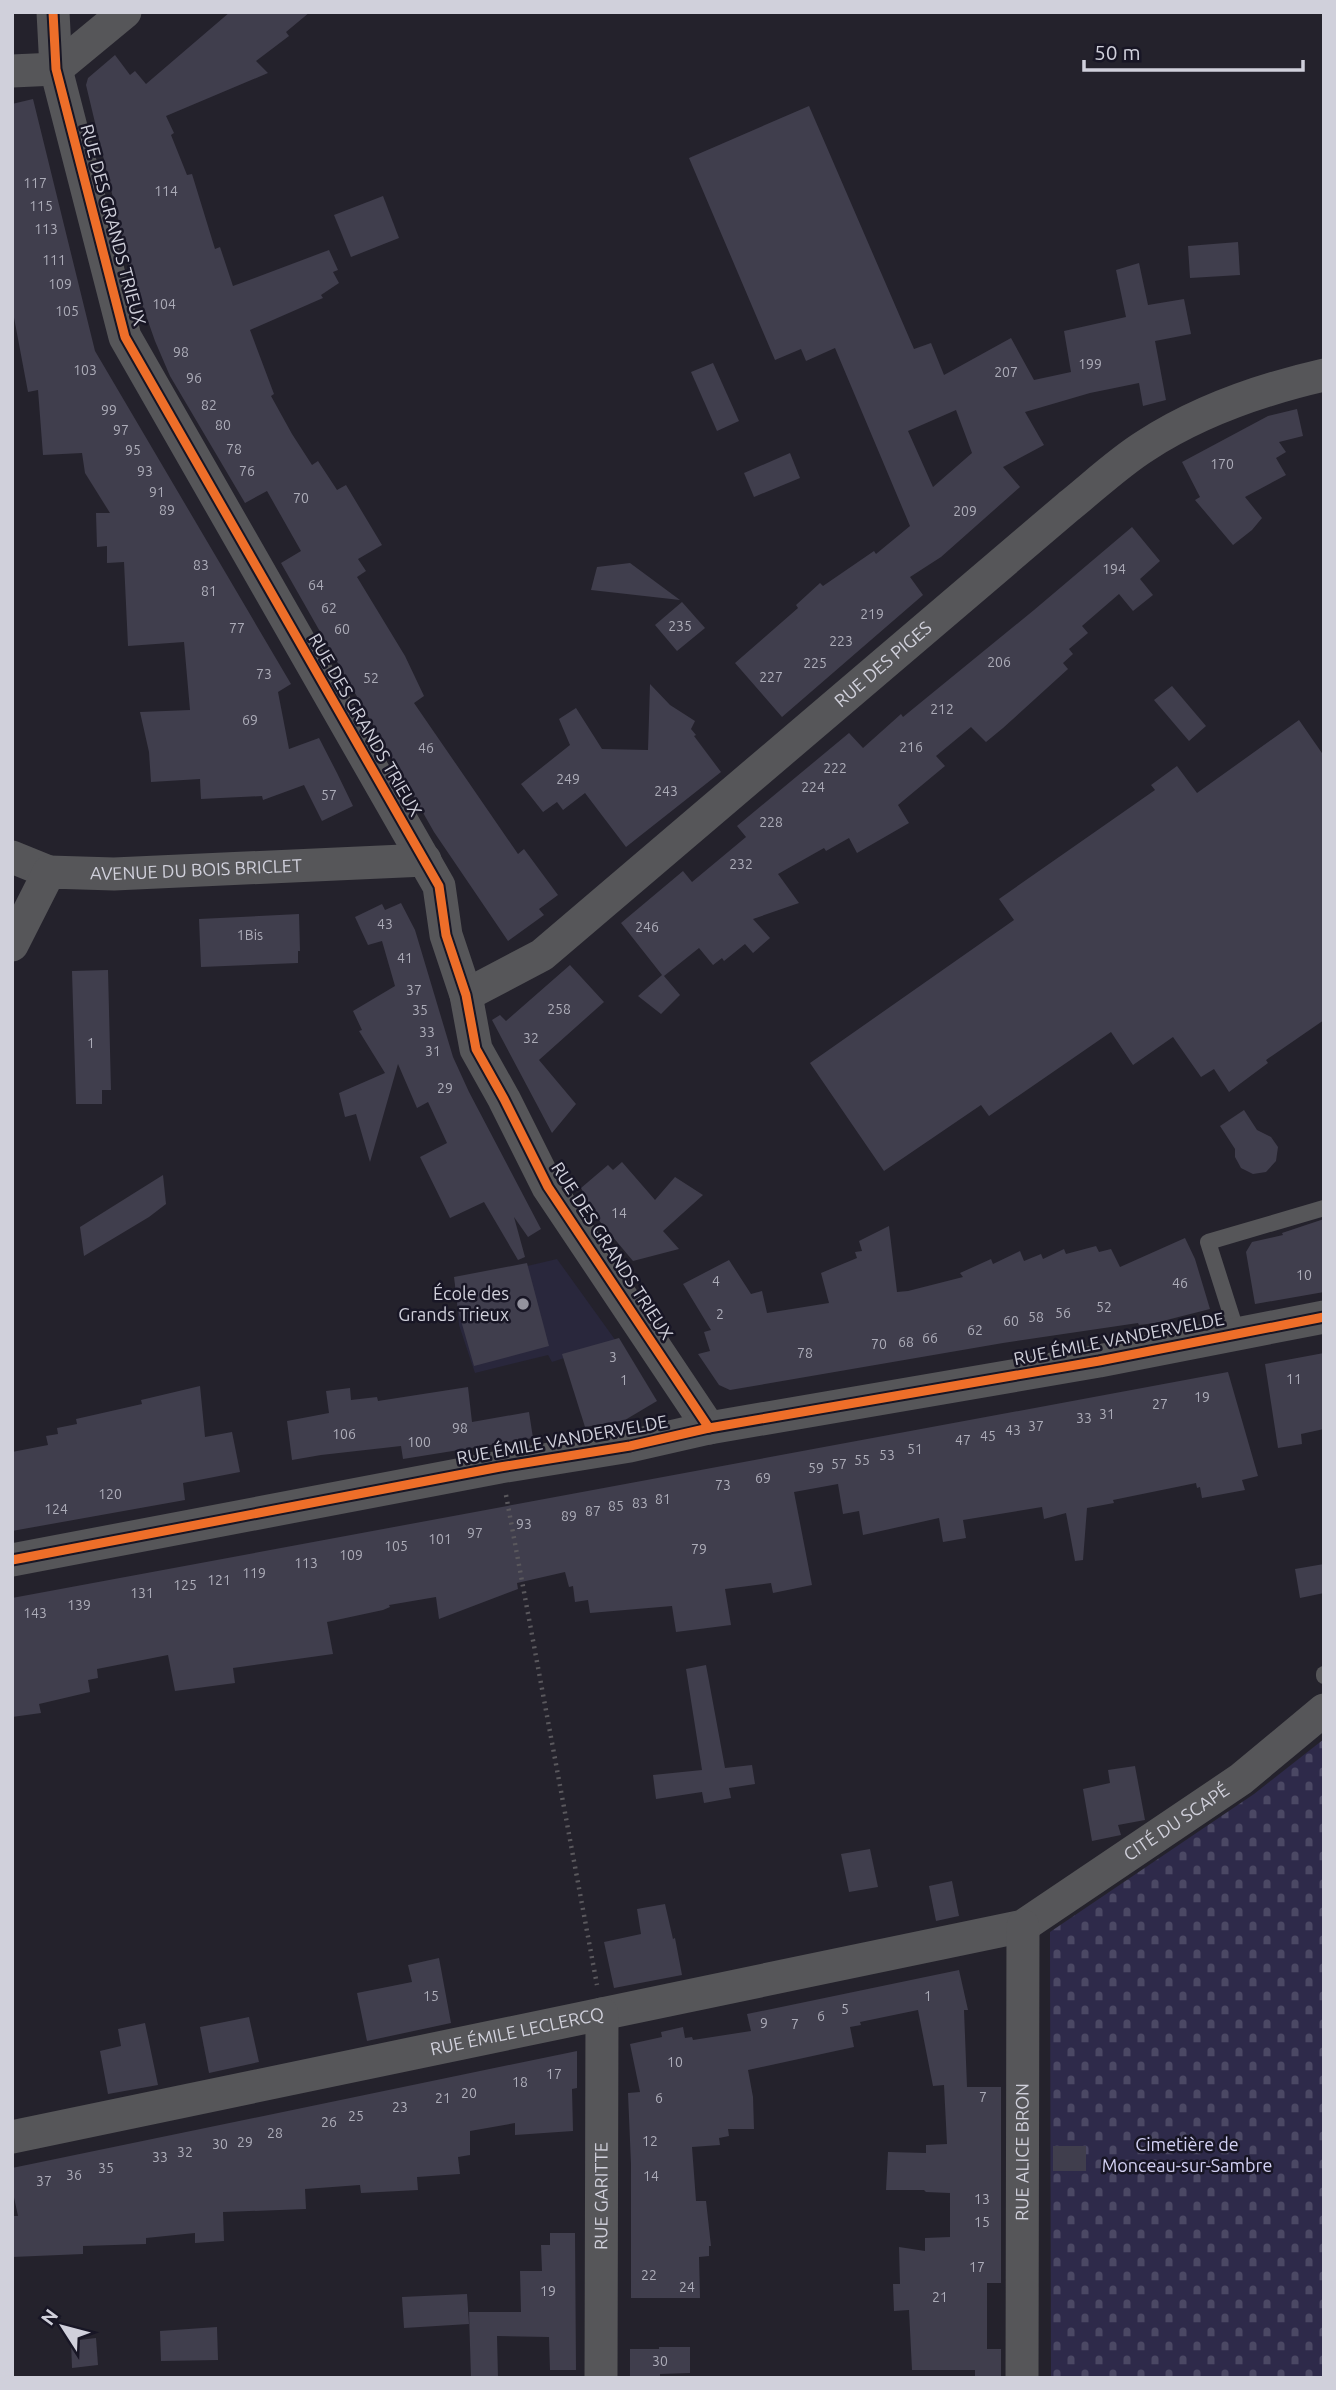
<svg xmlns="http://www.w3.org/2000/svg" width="1336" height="2390" font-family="Ubuntu,sans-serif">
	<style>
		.built { fill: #29273c }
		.cemetery { fill: url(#cemetery-stones) }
		.building { fill: #403e4d; fill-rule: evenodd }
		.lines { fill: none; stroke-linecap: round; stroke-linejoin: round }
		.path { stroke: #5a585d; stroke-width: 4.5; stroke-dasharray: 2 5; stroke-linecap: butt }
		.service { stroke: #565659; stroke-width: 16 }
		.minor { stroke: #565659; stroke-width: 33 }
		.cycleway-casing { stroke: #181625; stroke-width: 13 }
		.cycleway { stroke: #ee6e29; stroke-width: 9 }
		.poi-dot { fill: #94939e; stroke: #181625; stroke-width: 2.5 }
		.labels { text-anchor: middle; stroke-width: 5; stroke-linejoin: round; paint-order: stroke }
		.number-label { font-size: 14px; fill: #acacb8 }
		.street-label { font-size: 18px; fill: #d0d0db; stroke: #181625 }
		.poi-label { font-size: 18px; fill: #d0d0db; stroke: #181625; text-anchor: end }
		.park-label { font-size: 18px; fill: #d3d1f4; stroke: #181625 }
	</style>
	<defs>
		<pattern id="cemetery-stones" width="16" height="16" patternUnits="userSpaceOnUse" patternTransform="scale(1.75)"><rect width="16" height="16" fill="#2e2a4a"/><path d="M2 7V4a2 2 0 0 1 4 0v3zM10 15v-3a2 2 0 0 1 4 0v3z" fill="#4b4864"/></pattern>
	</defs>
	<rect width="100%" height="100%" fill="#24222c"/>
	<path class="built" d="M 557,1259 L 616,1341 L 552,1362 L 548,1355 L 475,1373 L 459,1325 L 455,1283 Z"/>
	<path class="cemetery" d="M 1324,1739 L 1324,2378 L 1051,2378 L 1050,1932 L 1254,1794 Z"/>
	<g class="building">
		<path d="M 230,12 L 310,12 L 286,32 L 289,36 L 256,61 L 268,73 L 166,116 L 174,133 L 171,135 L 187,175 L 192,174 L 215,249 L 220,247 L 233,286 L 329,250 L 338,270 L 333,272 L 339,283 L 321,295 L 323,298 L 250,330 L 274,394 L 271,396 L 292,434 L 312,465 L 318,461 L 337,490 L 346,485 L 382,545 L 358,559 L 366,571 L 357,577 L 405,656 L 424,696 L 414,703 L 518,854 L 524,849 L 558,895 L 539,909 L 544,915 L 508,941 L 434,832 L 281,563 L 301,551 L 267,491 L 245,503 L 170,376 L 155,341 L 131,273 L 86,85 L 88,78 L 115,55 L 130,75 L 135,71 L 146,84 Z"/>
		<path d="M 33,99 L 95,351 L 291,684 L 278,692 L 289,749 L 319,738 L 337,773 L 353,806 L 322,821 L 304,785 L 263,800 L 262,796 L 201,799 L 200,779 L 151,782 L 149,752 L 140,712 L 190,710 L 184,642 L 128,646 L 124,562 L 107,563 L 107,546 L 97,547 L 96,513 L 110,513 L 85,473 L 82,453 L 43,455 L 38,390 L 28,392 L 12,307 L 12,104 Z"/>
		<path d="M 809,106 L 914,349 L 931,343 L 944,375 L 1011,338 L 1034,380 L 1071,372 L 1064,331 L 1126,317 L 1116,270 L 1139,263 L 1148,305 L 1184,299 L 1191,334 L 1155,341 L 1166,400 L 1143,406 L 1139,383 L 1090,393 L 1025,412 L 1044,445 L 1003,467 L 1020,487 L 941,557 L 910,577 L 923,595 L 782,717 L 735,663 L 798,608 L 796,605 L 820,583 L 823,586 L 874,551 L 876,554 L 910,526 L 835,348 L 806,361 L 801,349 L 775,360 L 689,158 ZM 956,410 L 972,453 L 933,487 L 908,431 Z"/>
		<path d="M 383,196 L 399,238 L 351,257 L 334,215 Z"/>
		<path d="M 1238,242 L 1240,275 L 1190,278 L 1188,246 Z"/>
		<path d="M 713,363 L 739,421 L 717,431 L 691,372 Z"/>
		<path d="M 1297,409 L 1303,436 L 1279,442 L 1286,452 L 1276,458 L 1286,475 L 1245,497 L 1262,518 L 1252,530 L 1233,545 L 1195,500 L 1200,497 L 1182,462 L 1268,416 Z"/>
		<path d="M 790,453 L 800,478 L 754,497 L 744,473 Z"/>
		<path d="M 1132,527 L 1160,561 L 1140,579 L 1153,595 L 1133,611 L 1119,594 L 1082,626 L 1088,633 L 1069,649 L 1073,654 L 1063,663 L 1068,669 L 1003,728 L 986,742 L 971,727 L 936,756 L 945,766 L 898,805 L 909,823 L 857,853 L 849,838 L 826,851 L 824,848 L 778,874 L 799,903 L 753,919 L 770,938 L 753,953 L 745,944 L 724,961 L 722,958 L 713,965 L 699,948 L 664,976 L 680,995 L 661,1014 L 638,996 L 662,975 L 621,923 L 683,871 L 692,882 L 746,837 L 737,826 L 849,733 L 863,748 L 901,714 L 903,717 L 1034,610 Z"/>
		<path d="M 630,563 L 680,600 L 591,590 L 597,567 Z"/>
		<path d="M 682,602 L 705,628 L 677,651 L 655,625 Z"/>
		<path d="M 650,684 L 670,705 L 695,721 L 691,729 L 696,735 L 694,736 L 721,772 L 626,847 L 585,793 L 563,810 L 557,802 L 543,812 L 521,784 L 570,745 L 559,719 L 576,708 L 602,749 L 648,750 Z"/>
		<path d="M 1172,686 L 1206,726 L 1189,741 L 1154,700 Z"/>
		<path d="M 1299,720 L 1324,756 L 1324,1020 L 1266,1060 L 1268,1063 L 1229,1092 L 1214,1069 L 1201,1077 L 1173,1037 L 1133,1065 L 1111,1032 L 989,1116 L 981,1105 L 884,1171 L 810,1063 L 1014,920 L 999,899 L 1155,790 L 1151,785 L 1177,766 L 1197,793 Z"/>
		<path d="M 401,903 L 415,930 L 453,1057 L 469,1092 L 541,1229 L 528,1237 L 514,1217 L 525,1257 L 518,1260 L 484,1202 L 450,1218 L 420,1157 L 447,1143 L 428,1102 L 417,1108 L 398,1064 L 370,1162 L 356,1114 L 345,1117 L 339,1093 L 385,1073 L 359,1031 L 362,1030 L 353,1011 L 395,986 L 382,941 L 368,945 L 355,917 L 382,904 L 385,910 Z"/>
		<path d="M 299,914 L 300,951 L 298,951 L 298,963 L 201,967 L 199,919 Z"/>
		<path d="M 570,965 L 604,1002 L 539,1060 L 576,1104 L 552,1133 L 492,1020 L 500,1015 L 506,1021 Z"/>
		<path d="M 108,970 L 111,1090 L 102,1090 L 102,1104 L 76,1104 L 72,971 Z"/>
		<path d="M 1244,1110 L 1257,1130 L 1271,1137 L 1278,1147 L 1276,1161 L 1266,1172 L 1253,1174 L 1241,1168 L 1235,1157 L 1235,1149 L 1220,1126 Z"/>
		<path d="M 622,1162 L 655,1200 L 675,1177 L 703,1195 L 663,1231 L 679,1249 L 633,1261 L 597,1218 L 581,1188 L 608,1165 L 613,1170 Z"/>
		<path d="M 163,1175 L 166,1204 L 149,1217 L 84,1256 L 80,1227 Z"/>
		<path d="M 1324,1219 L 1324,1292 L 1255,1304 L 1246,1252 L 1252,1242 L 1283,1235 L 1282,1233 Z"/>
		<path d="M 889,1226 L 897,1292 L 908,1291 L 963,1277 L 960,1273 L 991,1259 L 993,1264 L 1020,1251 L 1024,1261 L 1041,1254 L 1043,1259 L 1064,1249 L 1066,1254 L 1096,1246 L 1099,1252 L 1111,1249 L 1120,1267 L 1185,1238 L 1195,1259 L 1210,1309 L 1155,1323 L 1139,1325 L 1138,1323 L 1003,1343 L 730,1390 L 719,1385 L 698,1354 L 710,1351 L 704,1332 L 711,1330 L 683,1284 L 729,1260 L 751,1294 L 762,1291 L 767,1313 L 829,1303 L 821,1273 L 857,1258 L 855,1252 L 862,1251 L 859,1241 Z"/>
		<path d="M 527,1263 L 549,1346 L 474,1366 L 458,1310 L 454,1277 Z"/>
		<path d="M 619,1338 L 657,1401 L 625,1420 L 585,1427 L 562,1354 Z"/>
		<path d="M 1324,1353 L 1324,1429 L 1301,1434 L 1302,1444 L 1278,1448 L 1265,1364 Z"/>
		<path d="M 1228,1372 L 1258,1476 L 1242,1480 L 1245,1490 L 1202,1498 L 1200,1487 L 1197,1488 L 1196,1483 L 1113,1500 L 1114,1503 L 1087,1508 L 1083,1560 L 1075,1561 L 1066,1513 L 1044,1519 L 1042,1507 L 963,1520 L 966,1538 L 943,1542 L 939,1518 L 863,1535 L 859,1511 L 843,1514 L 838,1484 L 794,1492 L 812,1585 L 773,1593 L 771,1583 L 725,1589 L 731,1625 L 676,1632 L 672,1606 L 590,1613 L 588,1600 L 575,1602 L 573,1586 L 569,1587 L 565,1572 L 517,1583 L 518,1589 L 439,1619 L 436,1597 L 389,1605 L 390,1607 L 383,1610 L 327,1622 L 333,1654 L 233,1668 L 235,1683 L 175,1691 L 168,1655 L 97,1669 L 98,1678 L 88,1680 L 90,1692 L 39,1704 L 41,1713 L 12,1717 L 12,1598 Z"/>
		<path d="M 200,1386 L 205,1437 L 232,1432 L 240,1472 L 183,1483 L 185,1500 L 12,1531 L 12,1452 L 48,1445 L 46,1436 L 58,1434 L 57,1428 L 77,1424 L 76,1419 L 142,1404 L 141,1400 Z"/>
		<path d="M 468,1387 L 472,1422 L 529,1412 L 533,1438 L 403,1459 L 401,1446 L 321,1455 L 292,1460 L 287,1421 L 329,1413 L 326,1391 L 350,1388 L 351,1400 L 377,1397 L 378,1401 Z"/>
		<path d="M 1324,1564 L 1324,1593 L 1300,1598 L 1295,1569 Z"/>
		<path d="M 706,1665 L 725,1768 L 752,1765 L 755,1784 L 729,1788 L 731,1798 L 704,1803 L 702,1792 L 656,1799 L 653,1775 L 702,1770 L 686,1669 Z"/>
		<path d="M 1135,1766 L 1145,1820 L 1118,1825 L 1121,1835 L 1092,1841 L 1083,1789 L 1110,1783 L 1108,1770 Z"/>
		<path d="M 870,1849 L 878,1887 L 849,1892 L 841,1854 Z"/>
		<path d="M 952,1881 L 959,1916 L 936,1921 L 929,1886 Z"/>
		<path d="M 665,1904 L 673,1939 L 675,1938 L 682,1975 L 614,1988 L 604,1942 L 641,1934 L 637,1909 Z"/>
		<path d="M 439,1958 L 451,2023 L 367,2041 L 357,1993 L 412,1982 L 408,1965 Z"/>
		<path d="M 959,1970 L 968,2010 L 964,2010 L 967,2087 L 1001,2087 L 1001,2283 L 987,2283 L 987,2349 L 1001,2349 L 1001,2378 L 975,2378 L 975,2370 L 912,2370 L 909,2310 L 894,2311 L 893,2284 L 900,2284 L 899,2247 L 925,2251 L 925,2238 L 950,2237 L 950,2193 L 926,2192 L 924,2190 L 886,2190 L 888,2152 L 926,2153 L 926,2145 L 947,2144 L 944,2085 L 933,2086 L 918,2010 L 860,2022 L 861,2025 L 850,2027 L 854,2047 L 748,2070 L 753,2097 L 754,2129 L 728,2129 L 729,2136 L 719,2138 L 720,2145 L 692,2147 L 696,2201 L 706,2201 L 711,2246 L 709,2246 L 709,2256 L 699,2257 L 700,2298 L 631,2298 L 631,2164 L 628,2093 L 640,2092 L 630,2044 L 662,2037 L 661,2032 L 683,2027 L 685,2038 L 692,2037 L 693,2040 L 751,2031 L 747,2014 Z"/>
		<path d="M 249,2017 L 259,2062 L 209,2073 L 200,2027 Z"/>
		<path d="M 145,2023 L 158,2085 L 108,2094 L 100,2051 L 121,2046 L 118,2029 Z"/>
		<path d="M 577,2051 L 577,2088 L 572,2089 L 573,2131 L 515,2135 L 515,2123 L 470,2131 L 470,2155 L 458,2157 L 460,2174 L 417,2177 L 418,2190 L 361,2193 L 360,2185 L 305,2189 L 306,2209 L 223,2212 L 224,2241 L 195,2243 L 195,2233 L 146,2238 L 146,2244 L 83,2246 L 83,2254 L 12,2257 L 13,2216 L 18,2216 L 12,2188 L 12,2168 Z"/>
		<rect x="1053" y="2146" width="33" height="25"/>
		<path d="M 550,2233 L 575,2233 L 576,2370 L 550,2370 L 549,2337 L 497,2336 L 498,2378 L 471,2378 L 469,2312 L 521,2312 L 520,2271 L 542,2271 L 541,2245 L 550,2245 Z"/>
		<path d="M 467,2294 L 469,2324 L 404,2328 L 402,2297 Z"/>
		<path d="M 217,2327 L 218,2360 L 161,2361 L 160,2331 Z"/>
		<path d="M 96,2338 L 98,2365 L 72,2368 L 71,2341 Z"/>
		<path d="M 659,2347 L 690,2347 L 690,2373 L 660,2374 L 660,2378 L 630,2378 L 630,2349 L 659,2349 Z"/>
	</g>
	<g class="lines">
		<path class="path" d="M 506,1495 L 597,1985"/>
		<g class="service">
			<path d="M 1237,1333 L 1208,1242 L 1324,1208"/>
			<path d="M 1324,1674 L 1324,1676"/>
		</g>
		<g class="minor">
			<path d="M 53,12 L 56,69 L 125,337 L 439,886 L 446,935 L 466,995 L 476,1049 L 504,1099 L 548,1187 L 709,1428"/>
			<path d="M 12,71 L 56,69 L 125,12"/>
			<path d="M 12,857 L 49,872"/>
			<path id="s1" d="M 12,945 L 49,872 L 114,874 L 425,860"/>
			<path id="s2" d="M 466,995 L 542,955 L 1069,506 C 1094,486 1118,463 1145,446 C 1197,412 1263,389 1324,375"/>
			<path d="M 12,1560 L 500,1467 L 630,1446 L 709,1428 L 1099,1361 L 1324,1317"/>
			<path id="s3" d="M 12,2137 L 1023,1926 L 1241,1779 L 1324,1710"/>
			<path id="s4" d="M 601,2378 L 602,2014"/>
			<path id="s5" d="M 1022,2378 L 1023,1926"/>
		</g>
		<g class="cycleway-casing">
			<g id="cycleway">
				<path d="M 53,12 L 56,69 L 125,337 L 439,886 L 446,935 L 466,995 L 476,1049 L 504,1099 L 548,1187 L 709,1428"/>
				<path d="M 12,1560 L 500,1467 L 630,1446 L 709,1428 L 1099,1361 L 1324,1317"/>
			</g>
		</g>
		<use href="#cycleway" class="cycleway"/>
	</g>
	<circle class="poi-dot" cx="523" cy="1304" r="7"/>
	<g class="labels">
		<g class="number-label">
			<text x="35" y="188">117</text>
			<text x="166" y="196">114</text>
			<text x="41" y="211">115</text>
			<text x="46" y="234">113</text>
			<text x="54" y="265">111</text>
			<text x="60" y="289">109</text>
			<text x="164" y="309">104</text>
			<text x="67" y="316">105</text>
			<text x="181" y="357">98</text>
			<text x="1090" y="369">199</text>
			<text x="85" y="375">103</text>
			<text x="1006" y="377">207</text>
			<text x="194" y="383">96</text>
			<text x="209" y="410">82</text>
			<text x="109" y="415">99</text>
			<text x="223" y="430">80</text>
			<text x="121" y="435">97</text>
			<text x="234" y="454">78</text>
			<text x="133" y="455">95</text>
			<text x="1222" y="469">170</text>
			<text x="145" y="476">93</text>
			<text x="247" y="476">76</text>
			<text x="157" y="497">91</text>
			<text x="301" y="503">70</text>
			<text x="167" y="515">89</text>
			<text x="965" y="516">209</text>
			<text x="201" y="570">83</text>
			<text x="1114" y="574">194</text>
			<text x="316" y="590">64</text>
			<text x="209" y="596">81</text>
			<text x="329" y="613">62</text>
			<text x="872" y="619">219</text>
			<text x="680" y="631">235</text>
			<text x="237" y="633">77</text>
			<text x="342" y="634">60</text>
			<text x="841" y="646">223</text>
			<text x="999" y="667">206</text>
			<text x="815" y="668">225</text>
			<text x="264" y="679">73</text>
			<text x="771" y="682">227</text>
			<text x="371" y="683">52</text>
			<text x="942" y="714">212</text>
			<text x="250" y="725">69</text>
			<text x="911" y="752">216</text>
			<text x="426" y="753">46</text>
			<text x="835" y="773">222</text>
			<text x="568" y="784">249</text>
			<text x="813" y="792">224</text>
			<text x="666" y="796">243</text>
			<text x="329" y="800">57</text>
			<text x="771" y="827">228</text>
			<text x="741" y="869">232</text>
			<text x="385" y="929">43</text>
			<text x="647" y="932">246</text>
			<text x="250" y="940">1Bis</text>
			<text x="405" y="963">41</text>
			<text x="414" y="995">37</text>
			<text x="559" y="1014">258</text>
			<text x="420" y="1015">35</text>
			<text x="427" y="1037">33</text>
			<text x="531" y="1043">32</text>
			<text x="91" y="1048">1</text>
			<text x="433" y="1056">31</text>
			<text x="445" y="1093">29</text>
			<text x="619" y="1218">14</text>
			<text x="1304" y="1280">10</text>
			<text x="716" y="1286">4</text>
			<text x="1180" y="1288">46</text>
			<text x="1104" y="1312">52</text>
			<text x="1063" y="1318">56</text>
			<text x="720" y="1319">2</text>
			<text x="1036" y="1322">58</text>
			<text x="1011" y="1326">60</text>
			<text x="975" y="1335">62</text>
			<text x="930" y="1343">66</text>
			<text x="906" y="1347">68</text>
			<text x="879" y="1349">70</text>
			<text x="805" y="1358">78</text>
			<text x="613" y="1362">3</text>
			<text x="1294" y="1384">11</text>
			<text x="624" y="1385">1</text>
			<text x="1202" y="1402">19</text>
			<text x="1160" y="1409">27</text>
			<text x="1107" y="1419">31</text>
			<text x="1084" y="1423">33</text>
			<text x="1036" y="1431">37</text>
			<text x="460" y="1433">98</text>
			<text x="1013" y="1435">43</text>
			<text x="344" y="1439">106</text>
			<text x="988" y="1441">45</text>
			<text x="963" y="1445">47</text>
			<text x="419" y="1447">100</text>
			<text x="915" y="1454">51</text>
			<text x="887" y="1460">53</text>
			<text x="862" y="1465">55</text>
			<text x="839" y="1469">57</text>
			<text x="816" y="1473">59</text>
			<text x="763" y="1483">69</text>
			<text x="723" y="1490">73</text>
			<text x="110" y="1499">120</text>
			<text x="663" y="1504">81</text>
			<text x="640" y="1508">83</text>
			<text x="616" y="1511">85</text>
			<text x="56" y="1514">124</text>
			<text x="593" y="1516">87</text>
			<text x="569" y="1521">89</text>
			<text x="524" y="1529">93</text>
			<text x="475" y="1538">97</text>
			<text x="440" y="1544">101</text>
			<text x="396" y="1551">105</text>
			<text x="699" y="1554">79</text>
			<text x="351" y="1560">109</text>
			<text x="306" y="1568">113</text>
			<text x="254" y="1578">119</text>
			<text x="219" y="1585">121</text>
			<text x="185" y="1590">125</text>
			<text x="142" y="1598">131</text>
			<text x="79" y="1610">139</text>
			<text x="35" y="1618">143</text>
			<text x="431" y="2001">15</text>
			<text x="928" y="2001">1</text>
			<text x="845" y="2014">5</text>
			<text x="821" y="2021">6</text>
			<text x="764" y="2028">9</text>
			<text x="795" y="2029">7</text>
			<text x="675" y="2067">10</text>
			<text x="554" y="2079">17</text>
			<text x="520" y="2087">18</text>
			<text x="469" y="2098">20</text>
			<text x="983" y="2102">7</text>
			<text x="443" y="2103">21</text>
			<text x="659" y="2103">6</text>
			<text x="400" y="2112">23</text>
			<text x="356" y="2121">25</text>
			<text x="329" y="2127">26</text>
			<text x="275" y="2138">28</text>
			<text x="650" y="2146">12</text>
			<text x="245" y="2147">29</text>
			<text x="220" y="2149">30</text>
			<text x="185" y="2157">32</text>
			<text x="160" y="2162">33</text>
			<text x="106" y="2173">35</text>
			<text x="74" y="2180">36</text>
			<text x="651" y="2181">14</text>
			<text x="44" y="2186">37</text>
			<text x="982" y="2204">13</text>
			<text x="982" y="2227">15</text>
			<text x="977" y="2272">17</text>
			<text x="649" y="2280">22</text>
			<text x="687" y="2292">24</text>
			<text x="548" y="2296">19</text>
			<text x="940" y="2302">21</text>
			<text x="660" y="2366">30</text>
		</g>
		<g class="street-label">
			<text transform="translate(113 225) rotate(75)" y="6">RUE DES GRANDS TRIEUX</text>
			<text dy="6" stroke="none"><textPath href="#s2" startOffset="534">RUE DES PIGES</textPath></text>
			<text transform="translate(365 725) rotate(60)" y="6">RUE DES GRANDS TRIEUX</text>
			<text dy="6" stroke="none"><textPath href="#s1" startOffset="229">AVENUE DU BOIS BRICLET</textPath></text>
			<text transform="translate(612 1251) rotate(57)" y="6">RUE DES GRANDS TRIEUX</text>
			<text transform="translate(1119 1339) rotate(-11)" y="6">RUE ÉMILE VANDERVELDE</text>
			<text transform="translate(562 1440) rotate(-10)" y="6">RUE ÉMILE VANDERVELDE</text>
			<text dy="6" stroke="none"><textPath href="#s3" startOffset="1218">CITÉ DU SCAPÉ</textPath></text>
			<text dy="6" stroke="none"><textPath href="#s3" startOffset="516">RUE ÉMILE LECLERCQ</textPath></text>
			<text dy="6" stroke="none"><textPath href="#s5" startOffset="226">RUE ALICE BRON</textPath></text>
			<text dy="6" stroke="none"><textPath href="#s4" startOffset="182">RUE GARITTE</textPath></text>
		</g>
		<g class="poi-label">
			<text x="509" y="1300">École des<tspan x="509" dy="21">Grands Trieux</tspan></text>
		</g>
		<g class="park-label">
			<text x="1187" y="2151">Cimetière de<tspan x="1187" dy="21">Monceau-sur-Sambre</tspan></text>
		</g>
	</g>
	<rect width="1336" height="2390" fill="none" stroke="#d0d0db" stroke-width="28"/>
	<g transform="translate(63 2327) rotate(306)" stroke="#181625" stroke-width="5" paint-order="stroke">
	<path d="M0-5L12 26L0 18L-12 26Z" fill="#d0d0db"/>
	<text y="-10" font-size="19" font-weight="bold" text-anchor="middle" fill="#d0d0db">N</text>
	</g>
	<path d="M1084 60v10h219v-10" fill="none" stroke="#d0d0db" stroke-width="3.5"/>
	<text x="1094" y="60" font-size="21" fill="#d0d0db" stroke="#181625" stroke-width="5" paint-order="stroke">50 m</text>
</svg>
